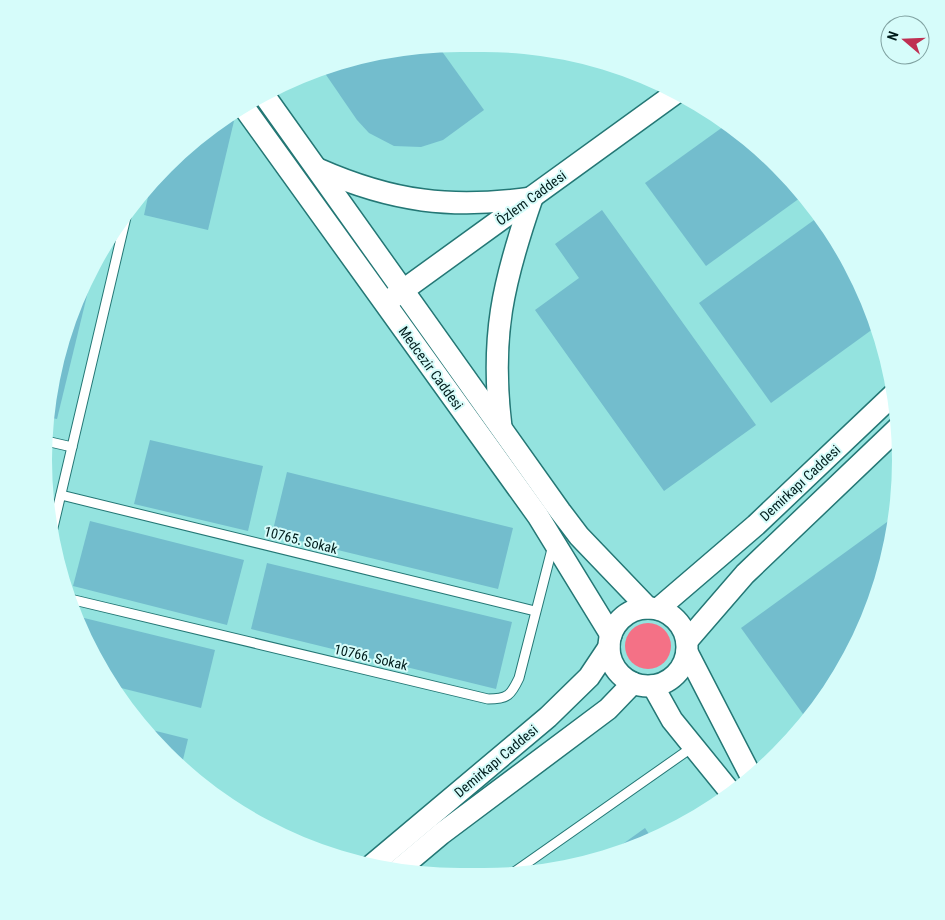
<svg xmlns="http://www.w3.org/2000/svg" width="945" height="920" font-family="'Roboto Condensed',sans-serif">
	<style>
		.grass { fill: #f47186 }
		.building { fill: #73bdcd }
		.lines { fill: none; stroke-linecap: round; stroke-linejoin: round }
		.service-casing { stroke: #247775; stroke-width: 11 }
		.tertiary-casing { stroke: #247775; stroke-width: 24 }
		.service { stroke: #fff; stroke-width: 9 }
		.tertiary { stroke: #fff; stroke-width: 21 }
		.labels { text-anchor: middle; stroke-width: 4; stroke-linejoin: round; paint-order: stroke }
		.street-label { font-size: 14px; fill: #001c1b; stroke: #d6fcfa }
	</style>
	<rect width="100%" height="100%" fill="#94e3df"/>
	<circle class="grass" cx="648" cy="646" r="23"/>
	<g class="building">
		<path d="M 441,50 L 484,110 L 443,140 L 421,147 L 394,146 L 369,133 L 357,120 L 322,69 L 379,52 Z"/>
		<path d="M 223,119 L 234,121 L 208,230 L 144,215 L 151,183 L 165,166 Z"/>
		<path d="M 727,124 L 760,147 L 804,195 L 706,266 L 645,183 Z"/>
		<path d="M 602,210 L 756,425 L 664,491 L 535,310 L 579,278 L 555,244 Z"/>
		<path d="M 821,215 L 858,276 L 877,326 L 771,403 L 699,303 Z"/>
		<path d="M 92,275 L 57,419 L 47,417 L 47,405 L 66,326 Z"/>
		<path d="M 150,440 L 263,466 L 248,531 L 134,504 Z"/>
		<path d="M 287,472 L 513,528 L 498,589 L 272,534 Z"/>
		<path d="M 898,514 L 879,594 L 845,668 L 808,721 L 741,628 Z"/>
		<path d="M 90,521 L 244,560 L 227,625 L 73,586 Z"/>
		<path d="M 267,563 L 512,622 L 496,689 L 251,629 Z"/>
		<path d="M 76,616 L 215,650 L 201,708 L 113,686 L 87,644 Z"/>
		<path d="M 144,728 L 188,739 L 181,768 Z"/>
		<path d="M 645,828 L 653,840 L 606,857 L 606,856 Z"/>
	</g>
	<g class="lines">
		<g class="service-casing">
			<g id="service">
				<path d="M 46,441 L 72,447"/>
				<path d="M 61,495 L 535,611"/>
				<path d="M 52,532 L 127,213"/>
				<path d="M 70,599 L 488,699 C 508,699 511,695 519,678 L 553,545"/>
				<path d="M 510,875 L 694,746"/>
			</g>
		</g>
		<g class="tertiary-casing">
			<g id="tertiary">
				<path d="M 264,95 L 560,511 L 579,536 L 648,608"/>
				<path d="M 243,106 L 538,516 L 611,635"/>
				<path d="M 318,169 C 393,202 451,209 532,198 C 503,282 490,337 501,427"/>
				<path d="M 391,299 L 677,92"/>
				<circle cx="648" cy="647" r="39"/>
				<path d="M 658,609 L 756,525 L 894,394"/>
				<path d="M 687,641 L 745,574 L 899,427"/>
				<path d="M 687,652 L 752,778"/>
				<path d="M 653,686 L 672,720 L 732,794"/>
				<path d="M 372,865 L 548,717 L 589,677 L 609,647"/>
				<path d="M 397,871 L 441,834 L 608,709 L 633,683"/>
			</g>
		</g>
		<use href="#service" class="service"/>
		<use href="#tertiary" class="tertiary"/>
	</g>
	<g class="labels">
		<g class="street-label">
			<text transform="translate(531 198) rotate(-36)" y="5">Özlem Caddesi</text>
			<text transform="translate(431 368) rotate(54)" y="5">Medcezir Caddesi</text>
			<text transform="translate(800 483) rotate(-43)" y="5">Demirkapı Caddesi</text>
			<text transform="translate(301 540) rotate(14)" y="5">10765. Sokak</text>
			<text transform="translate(371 657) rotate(13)" y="5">10766. Sokak</text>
			<text transform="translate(496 761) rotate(-40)" y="5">Demirkapı Caddesi</text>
		</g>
	</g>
	<path d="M0 0H945V920H0ZM460 52H484A408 408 0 0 1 892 460V460A408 408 0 0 1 484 868H460A408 408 0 0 1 52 460V460A408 408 0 0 1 460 52Z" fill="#d6fcfa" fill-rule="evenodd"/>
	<g transform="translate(905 40) rotate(289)"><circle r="24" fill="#d6fcfa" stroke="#80a2a1"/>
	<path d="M0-4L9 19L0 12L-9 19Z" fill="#bf2f52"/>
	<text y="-8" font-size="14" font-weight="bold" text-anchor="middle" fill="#001c1b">N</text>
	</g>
</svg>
